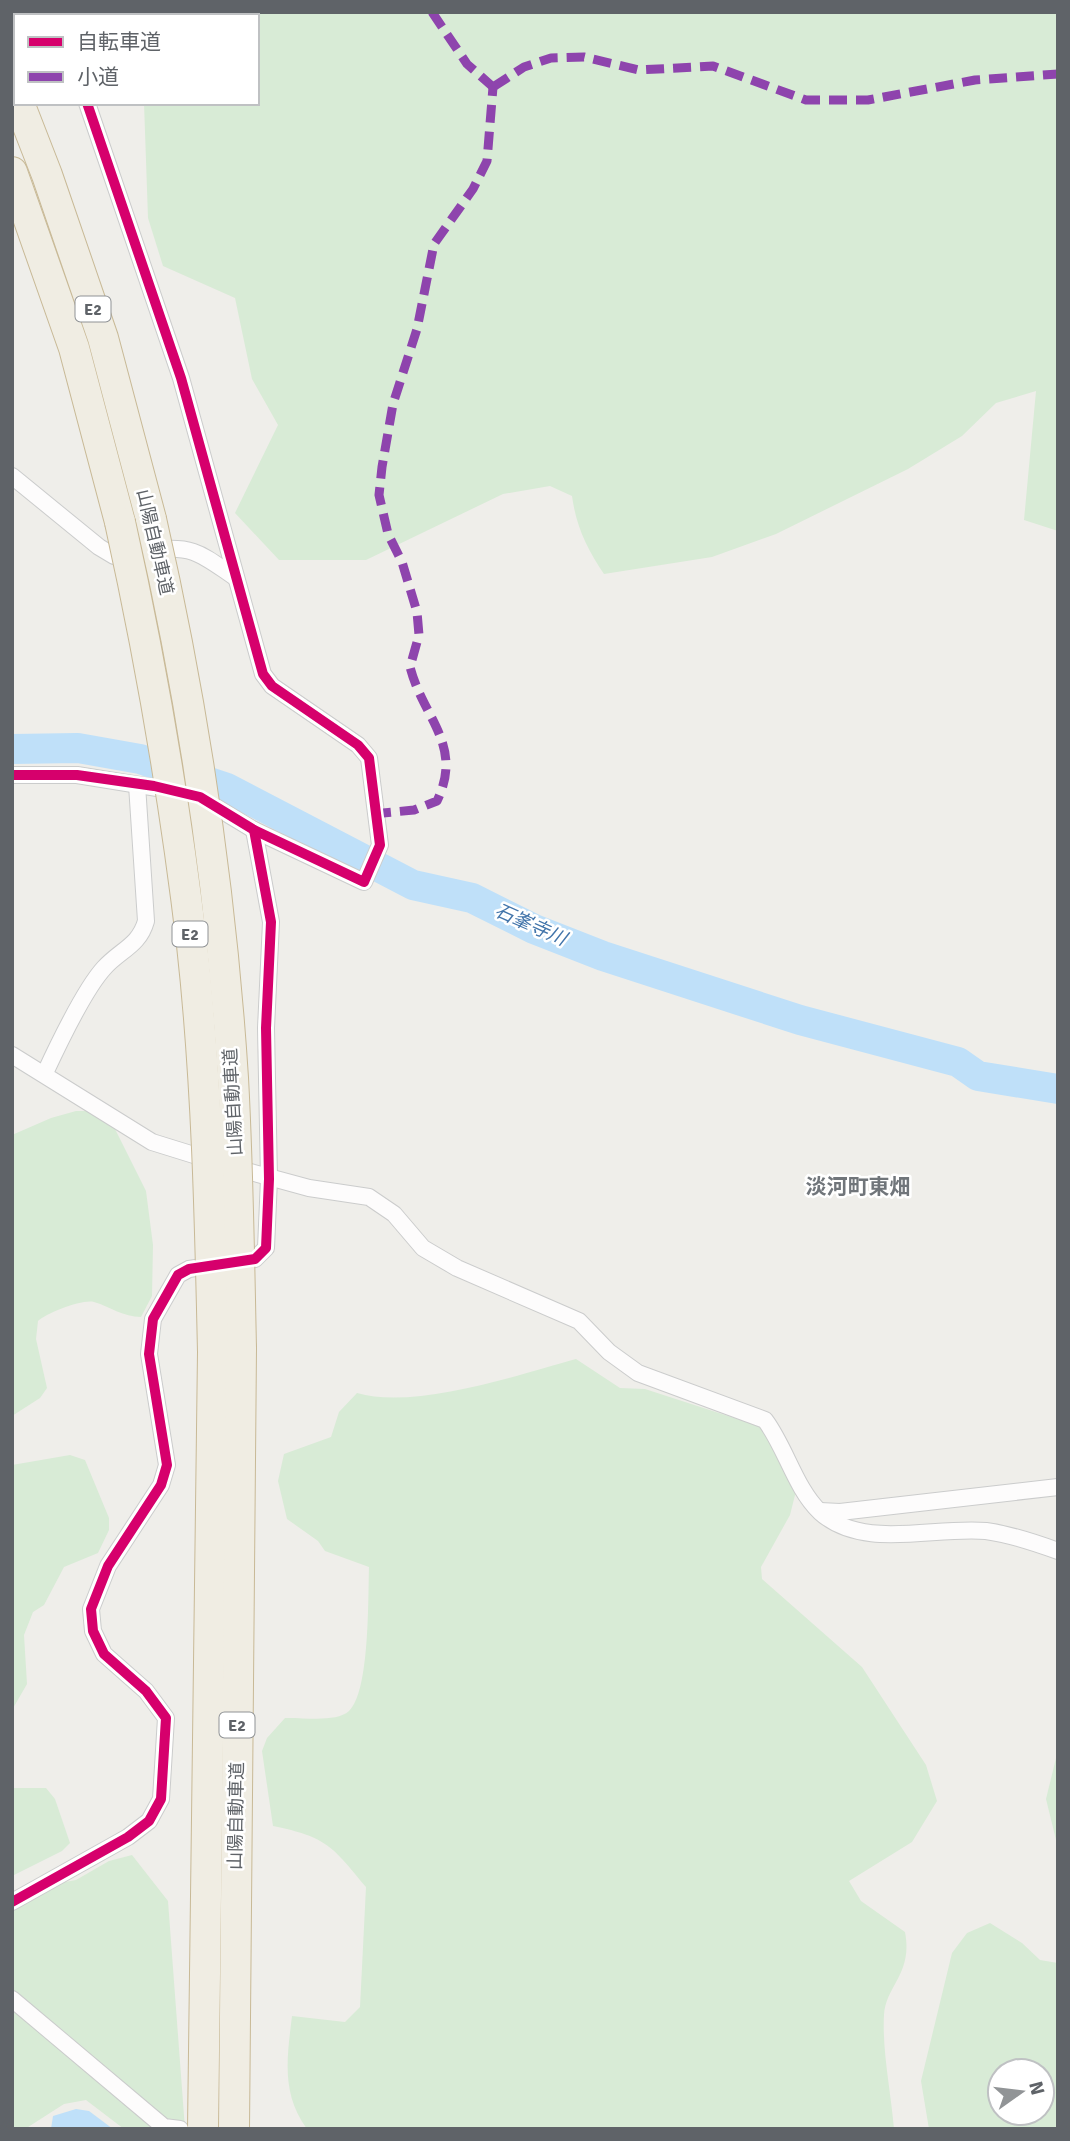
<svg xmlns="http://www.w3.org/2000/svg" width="1070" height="2141" font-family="Signika,'Noto Sans JP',sans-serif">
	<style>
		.green { fill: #d8ebd6; fill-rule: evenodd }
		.water { fill: #bfe0f9 }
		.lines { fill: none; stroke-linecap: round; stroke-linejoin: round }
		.river { stroke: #bfe0f9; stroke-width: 30 }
		.street-casing { stroke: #cbcccc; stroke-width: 18 }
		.highway-casing { stroke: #c8b996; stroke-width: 32 }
		.street { stroke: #fdfcfc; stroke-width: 16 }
		.highway { stroke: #f0ede3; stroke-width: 30 }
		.highway-bridge-casing { stroke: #c8b996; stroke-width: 32; stroke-linecap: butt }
		.highway-bridge { stroke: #f0ede3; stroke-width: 30 }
		.quiet { stroke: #8e44ad; stroke-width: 9; stroke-dasharray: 18 9; stroke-linecap: butt }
		.cycleway-casing { stroke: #fff; stroke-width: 15 }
		.cycleway { stroke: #d6006c; stroke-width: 10 }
		.labels { text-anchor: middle; stroke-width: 5; stroke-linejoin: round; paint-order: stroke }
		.shield { fill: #fff; stroke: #8f9295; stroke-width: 2 }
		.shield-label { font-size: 16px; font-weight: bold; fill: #5f6368 }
		.street-label { font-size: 18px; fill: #5f6368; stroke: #fff }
		.water-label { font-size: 19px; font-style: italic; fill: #4174aa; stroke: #fff }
		.quarter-label { font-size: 21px; font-weight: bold; fill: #70757a; stroke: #fff }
	</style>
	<rect width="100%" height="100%" fill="#efeeea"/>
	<g class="green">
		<path d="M 112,12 L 1058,12 L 1058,531 L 1024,520 L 1036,391 L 996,403 L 962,436 L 908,469 L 776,534 L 712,557 L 604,574 C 587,549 576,526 572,496 L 550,486 L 503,494 L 366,560 L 279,560 L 235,513 L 278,425 L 252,379 L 235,298 L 163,266 L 148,218 L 144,103 L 257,103 L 257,16 L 114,16 Z"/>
		<path d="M 76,1111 L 90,1111 L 113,1125 L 146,1191 L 153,1245 L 152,1296 L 141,1317 C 123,1317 111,1307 94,1302 C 82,1299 47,1313 38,1321 L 36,1339 L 47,1388 L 40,1398 L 12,1416 L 12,1135 L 51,1118 Z"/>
		<path d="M 576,1359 L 620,1388 L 645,1389 L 759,1426 L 787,1465 L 796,1491 L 790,1515 L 761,1567 L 762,1579 L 862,1667 L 926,1765 L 937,1801 L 912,1842 L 849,1881 L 861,1901 L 905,1932 C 913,1974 886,1985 884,2015 C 882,2051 891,2092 894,2129 L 307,2129 C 281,2093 287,2058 292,2016 L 345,2022 L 360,2007 L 366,1887 C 332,1846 327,1837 273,1826 L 262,1751 L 267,1738 L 285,1718 C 302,1717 336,1723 349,1711 C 370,1692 368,1597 369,1567 L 325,1551 L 318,1541 L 287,1519 L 278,1481 L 284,1454 L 331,1437 L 339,1412 L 357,1393 C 414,1410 518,1375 576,1359 Z"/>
		<path d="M 70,1455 L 85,1460 L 109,1518 L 109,1530 L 98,1553 L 64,1567 L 44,1605 L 33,1612 L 24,1635 L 27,1684 L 12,1710 L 12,1465 Z"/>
		<path d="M 1058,1750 L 1058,1848 L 1046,1799 Z"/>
		<path d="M 12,1788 L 46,1788 L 55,1799 L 70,1843 L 62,1851 L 12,1876 Z"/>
		<path d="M 132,1855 L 168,1901 L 185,2129 L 124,2129 L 86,2100 L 64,2104 L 25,2129 L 12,2129 L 12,1908 L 27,1889 L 76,1880 L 109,1861 Z"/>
		<path d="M 990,1923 L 1022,1943 L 1040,1960 L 1058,1963 L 1058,2129 L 929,2129 L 921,2081 L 952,1953 L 967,1933 ZM 1042,2071 L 1042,2113 L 1000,2113 L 1000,2071 Z"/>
	</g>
	<path class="water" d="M 76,2109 L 89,2111 L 113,2129 L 51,2129 L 53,2116 Z"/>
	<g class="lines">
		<path class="river" d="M 12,749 L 78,748 L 140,759 L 227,788 L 413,885 L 472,898 L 534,929 L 603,956 L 800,1020 L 958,1062 L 978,1076 L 1058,1089"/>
		<g class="street-casing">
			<g id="street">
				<path d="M 52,12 L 53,16"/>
				<path d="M 87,103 L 181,378 L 263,674 L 272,686 L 358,745 L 369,758 L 380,845 L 364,882 L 254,830 L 201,798"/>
				<path d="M 12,476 L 99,547 L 114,556 L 131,553"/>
				<path d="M 153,550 C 195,545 202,555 236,578"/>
				<path d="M 12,775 L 77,775 L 176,791"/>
				<path d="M 12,1055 L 152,1142 L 210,1160"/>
				<path d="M 45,1073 C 58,1045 84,990 104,968 C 120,950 139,946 146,921 L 137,785"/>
				<path d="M 232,1167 L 309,1188 L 369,1197 L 394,1214 L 423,1248 L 457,1268 L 579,1321 L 609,1352 L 638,1373 L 765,1420 C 786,1448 795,1488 820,1512 C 863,1551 933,1526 986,1531 C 1009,1534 1036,1543 1058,1551"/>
				<path d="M 820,1511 L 840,1512 L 1058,1487"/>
				<path d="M 12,1902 L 128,1837 L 149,1821 L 161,1799 L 166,1718 L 146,1691 L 104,1654 L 93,1631 L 91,1609 L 108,1566 L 161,1485 L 167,1465 L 149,1354 L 153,1319 L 178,1275 L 189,1269 L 255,1259 L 266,1248 L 269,1179 L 266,1028 L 271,922 L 254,830"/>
				<path d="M 12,1999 L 164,2127 L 180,2129"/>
			</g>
		</g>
		<g class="highway-casing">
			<g id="highway">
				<path d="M 19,103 L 47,175 L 103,338 L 151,519"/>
				<path d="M 12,172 L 74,348 L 120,522"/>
				<path d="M 203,2129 L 213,1352"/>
				<path d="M 234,2129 L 241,1348"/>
			</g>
		</g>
		<use href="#street" class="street"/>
		<use href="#highway" class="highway"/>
		<g class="highway-bridge-casing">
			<g id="highway-bridge">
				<path d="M 151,519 C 193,703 221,890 233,1078 C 238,1168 239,1258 241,1348"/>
				<path d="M 120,522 C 151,662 175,802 192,945 C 207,1080 210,1216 213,1352"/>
			</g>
		</g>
		<use href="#highway-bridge" class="highway-bridge"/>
		<g class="quiet">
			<path d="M 432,12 L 467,64 L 493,87"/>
			<path d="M 493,87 L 524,67 L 551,58 L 584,57 L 639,70 L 713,66 L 806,100 L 868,100 L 975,80 L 1058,74"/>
			<path d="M 373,814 L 414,810 L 437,801 C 464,745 423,718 410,667 L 419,635 L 417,612 L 402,562 L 388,534 L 379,495 L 382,467 L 393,404 L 417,329 L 434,244 L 473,189 L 487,161 L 493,87"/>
		</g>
		<g class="cycleway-casing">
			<g id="cycleway">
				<path d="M 12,775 L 77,775 L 154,786 L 200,797 L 254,830 L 364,882 L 380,845 L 369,758 L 358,745 L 272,686 L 263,674 L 181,378 L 87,103"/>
				<path d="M 12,1902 L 128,1837 L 149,1821 L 161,1799 L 166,1718 L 146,1691 L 104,1654 L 93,1631 L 91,1609 L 108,1566 L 161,1485 L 167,1465 L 149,1354 L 153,1319 L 178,1275 L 189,1269 L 255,1259 L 266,1248 L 269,1179 L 266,1028 L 271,922 L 254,830"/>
			</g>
		</g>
		<use href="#cycleway" class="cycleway"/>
	</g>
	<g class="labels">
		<g class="shield">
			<rect x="75.5" y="296.5" width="35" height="25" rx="5"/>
			<rect x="172.5" y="921.5" width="35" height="25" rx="5"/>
			<rect x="219.5" y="1712.5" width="35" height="25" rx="5"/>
		</g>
		<g class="shield-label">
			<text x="93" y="315">E2</text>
			<text x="190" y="940">E2</text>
			<text x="237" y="1731">E2</text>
		</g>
		<g class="street-label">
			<text transform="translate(155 542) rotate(77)" y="6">山陽自動車道</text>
			<text transform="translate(233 1102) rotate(-93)" y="6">山陽自動車道</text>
			<text transform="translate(236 1816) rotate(-89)" y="6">山陽自動車道</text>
		</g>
		<g class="water-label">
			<text transform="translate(531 924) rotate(24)" y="7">石峯寺川</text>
		</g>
		<g class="quarter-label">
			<text x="858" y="1194">淡河町東畑</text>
		</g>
	</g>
	<rect width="1070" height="2141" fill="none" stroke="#5f6368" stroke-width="28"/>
	<rect x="14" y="14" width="245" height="91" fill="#ffffff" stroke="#bfc1c3" stroke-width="2"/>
	<rect x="28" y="37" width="35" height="10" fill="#d6006c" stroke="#bfc1c3" stroke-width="2"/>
	<text x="77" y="49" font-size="21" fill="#5f6368">自転車道</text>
	<rect x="28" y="72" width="35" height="10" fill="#8e44ad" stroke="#bfc1c3" stroke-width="2"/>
	<text x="77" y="84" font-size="21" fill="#5f6368">小道</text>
	<g transform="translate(1021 2092) rotate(76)"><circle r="33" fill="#ffffff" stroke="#bfc1c3" stroke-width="2"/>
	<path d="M0-5L12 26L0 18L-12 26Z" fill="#919496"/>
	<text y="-10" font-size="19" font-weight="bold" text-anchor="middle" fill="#5f6368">N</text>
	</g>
</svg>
